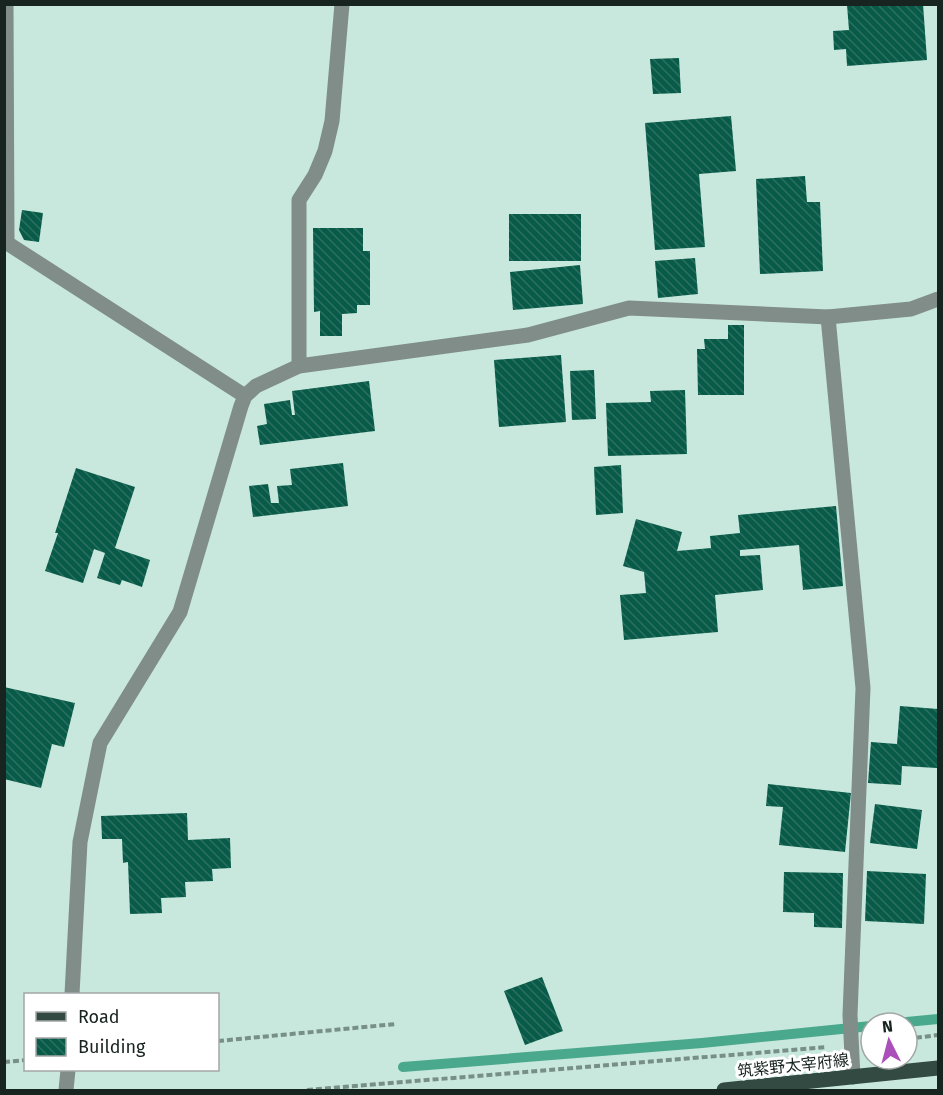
<svg xmlns="http://www.w3.org/2000/svg" width="943" height="1095" font-family="'Fira Sans','Noto Sans JP',sans-serif">
	<style>
		.lines { fill: none; stroke-linecap: round; stroke-linejoin: round }
		.stream { stroke: #4aa88d; stroke-width: 10 }
		.building { fill: url(#building-back-hatch) }
		.path { stroke: #788f87; stroke-width: 4; stroke-dasharray: 6 3; stroke-linecap: butt }
		.service { stroke: #808d88; stroke-width: 15 }
		.minor { stroke: #808d88; stroke-width: 15 }
		.primary { stroke: #334a42; stroke-width: 15 }
		.labels { text-anchor: middle; stroke-width: 6; stroke-linejoin: round; paint-order: stroke }
		.street-label { font-size: 16px; fill: #182420; stroke: #fff }
	</style>
	<defs>
		<pattern id="building-back-hatch" width="6" height="6" patternUnits="userSpaceOnUse" patternTransform="scale(1.5)"><rect width="6" height="6" fill="#085b48"/><path d="M-1 5l2 2M0 0l6 6M5-1l2 2" fill="none" stroke="#2c6f5f"/></pattern>
	</defs>
	<rect width="100%" height="100%" fill="#c8e8dd"/>
	<g class="lines">
		<g class="stream">
			<path d="M 896,1023 L 938,1019"/>
			<path d="M 403,1067 L 702,1043 L 871,1026"/>
		</g>
	</g>
	<g class="building">
		<path d="M 859,4 L 923,4 L 927,60 L 847,66 L 846,49 L 834,50 L 833,31 L 849,30 L 847,5 Z"/>
		<path d="M 679,58 L 681,93 L 653,94 L 650,59 Z"/>
		<path d="M 731,116 L 736,171 L 699,174 L 705,247 L 655,250 L 645,123 Z"/>
		<path d="M 805,176 L 807,202 L 820,202 L 823,271 L 760,274 L 756,179 Z"/>
		<path d="M 22,210 L 43,213 L 39,242 L 24,240 L 19,230 Z"/>
		<rect x="509" y="214" width="72" height="47"/>
		<path d="M 313,228 L 363,228 L 363,251 L 370,251 L 370,305 L 357,305 L 357,313 L 342,314 L 342,336 L 320,336 L 320,311 L 314,312 Z"/>
		<path d="M 695,258 L 698,294 L 658,298 L 655,261 Z"/>
		<path d="M 580,265 L 583,304 L 513,310 L 510,272 Z"/>
		<path d="M 728,325 L 744,325 L 744,395 L 698,395 L 697,349 L 705,349 L 704,339 L 728,339 Z"/>
		<path d="M 561,355 L 566,422 L 499,427 L 494,360 Z"/>
		<path d="M 594,370 L 596,419 L 572,420 L 570,371 Z"/>
		<path d="M 369,381 L 375,431 L 260,445 L 257,426 L 267,424 L 264,404 L 290,400 L 292,415 L 295,415 L 292,391 Z"/>
		<path d="M 685,390 L 687,454 L 608,456 L 606,403 L 651,402 L 650,391 Z"/>
		<path d="M 343,463 L 348,506 L 253,517 L 249,486 L 268,484 L 271,503 L 279,503 L 277,486 L 292,485 L 290,469 Z"/>
		<path d="M 621,465 L 623,513 L 596,515 L 594,467 Z"/>
		<path d="M 76,468 L 135,487 L 115,548 L 150,560 L 142,587 L 122,580 L 120,585 L 97,578 L 105,553 L 94,549 L 83,583 L 45,571 L 58,533 L 55,533 Z"/>
		<path d="M 836,506 L 843,586 L 803,590 L 799,545 L 740,550 L 740,556 L 760,555 L 763,590 L 715,595 L 718,632 L 624,640 L 620,595 L 646,593 L 644,572 L 623,566 L 636,519 L 682,532 L 677,551 L 711,548 L 710,536 L 740,533 L 738,515 Z"/>
		<path d="M 4,687 L 75,703 L 64,747 L 52,744 L 41,788 L 4,779 Z"/>
		<path d="M 900,706 L 938,709 L 938,762 L 937,762 L 937,768 L 902,766 L 901,785 L 868,783 L 871,742 L 897,744 Z"/>
		<path d="M 768,784 L 851,793 L 845,852 L 779,845 L 783,807 L 766,806 Z"/>
		<path d="M 875,804 L 922,810 L 917,849 L 870,843 Z"/>
		<path d="M 187,813 L 188,840 L 230,838 L 231,868 L 212,869 L 213,881 L 185,882 L 186,897 L 161,898 L 162,913 L 130,914 L 128,862 L 123,863 L 122,839 L 102,839 L 101,816 Z"/>
		<path d="M 867,871 L 926,874 L 924,924 L 865,921 Z"/>
		<path d="M 784,872 L 843,873 L 842,928 L 814,927 L 814,913 L 783,912 Z"/>
		<path d="M 542,977 L 563,1031 L 525,1045 L 504,991 Z"/>
	</g>
	<g class="lines">
		<g class="path">
			<path d="M 907,1039 L 938,1035"/>
			<path d="M 218,1041 L 396,1024"/>
			<path d="M 4,1062 L 26,1060"/>
			<path d="M 307,1090 L 827,1047"/>
		</g>
		<g class="service">
			<path d="M 6,4 L 7,243"/>
			<path d="M 4,243 L 7,243 L 245,396"/>
		</g>
		<g class="minor">
			<path d="M 828,317 L 863,688 L 850,1015 L 853,1077"/>
			<path d="M 299,366 L 299,200 L 315,175 L 325,151 L 332,121 L 342,4"/>
			<path d="M 72,994 L 80,842 L 100,743 L 180,612 L 241,406 L 245,396 L 256,386 L 299,366 L 528,335 L 629,308 L 828,317 L 911,309 L 938,299"/>
			<path d="M 66,1090 L 68,1070"/>
		</g>
		<path class="primary" d="M 724,1090 L 938,1068"/>
	</g>
	<g class="labels">
		<g class="street-label">
			<text transform="translate(793 1065) rotate(-6)" y="6">筑紫野太宰府線</text>
		</g>
	</g>
	<rect width="943" height="1095" fill="none" stroke="#182420" stroke-width="12"/>
	<rect x="24" y="993" width="195" height="78" fill="#ffffff" stroke="#a3a7a6" stroke-width="1.5"/>
	<rect x="36" y="1012" width="30" height="9" fill="#334a42" stroke="#a3a7a6" stroke-width="1.5"/>
	<text x="78" y="1023" font-size="18" fill="#182420">Road</text>
	<rect x="36" y="1038" width="30" height="18" fill="url(#building-back-hatch)" stroke="#a3a7a6" stroke-width="1.5"/>
	<text x="78" y="1053" font-size="18" fill="#182420">Building</text>
	<g transform="translate(889 1041) rotate(354)"><circle r="28" fill="#ffffff" stroke="#a3a7a6" stroke-width="1.5"/>
	<path d="M0-4.5L10 22L0 15L-10 22Z" fill="#ab50ba"/>
	<text y="-9" font-size="16" font-weight="bold" text-anchor="middle" fill="#182420">N</text>
	</g>
</svg>
